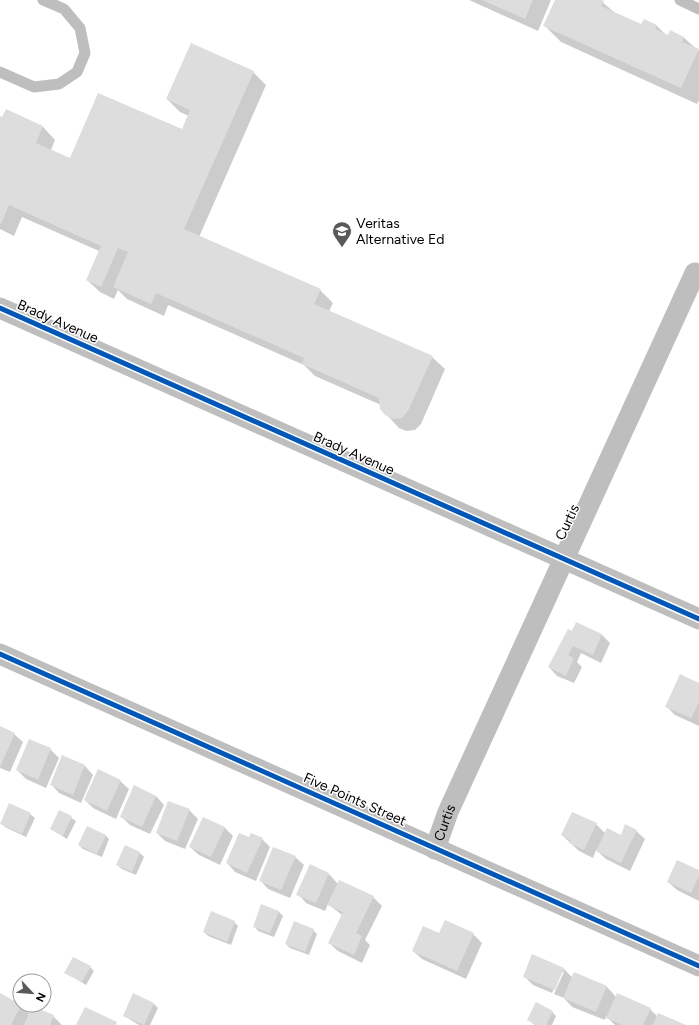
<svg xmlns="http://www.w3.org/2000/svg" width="699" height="1025" font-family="Figtree,sans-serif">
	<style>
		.shadow { fill: #0003 }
		.building { fill: #ddd }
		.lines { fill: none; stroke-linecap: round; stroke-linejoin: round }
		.service { stroke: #bebebe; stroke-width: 11 }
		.minor { stroke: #bebebe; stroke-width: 21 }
		.cycleway-casing { stroke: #fff; stroke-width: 8 }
		.cycleway { stroke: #0057b8; stroke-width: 5 }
		.labels { text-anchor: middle; stroke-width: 3; stroke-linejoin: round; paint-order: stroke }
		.poi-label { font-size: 14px; fill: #000; stroke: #fff; text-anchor: start }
		.street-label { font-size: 14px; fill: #000; stroke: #fff }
	</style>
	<rect width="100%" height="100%" fill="#fff"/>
	<g class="shadow">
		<path d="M 469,0 L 551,0 L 538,31 Z"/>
		<path d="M 556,0 L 600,0 L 615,13 L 642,25 L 657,26 L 666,35 L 683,37 L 699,51 L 699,100 L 697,104 L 561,42 L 545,26 Z"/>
		<path d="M 253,72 L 266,85 L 199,237 L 320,290 L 333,303 L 329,311 L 432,357 L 445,369 L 421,424 L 415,430 L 406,431 L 399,428 L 386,414 L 381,405 L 315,376 L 304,365 L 168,305 L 164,316 L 127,299 L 118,290 L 114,299 L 100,292 L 87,280 L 99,251 L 22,217 L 14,236 L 0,229 L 0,117 L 3,118 L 6,111 L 43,127 L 55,140 L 51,150 L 70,159 L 183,131 L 189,116 L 180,112 L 167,99 Z"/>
		<path d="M 577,623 L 602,635 L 610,643 L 601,663 L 581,653 L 577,662 L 582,667 L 574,683 L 557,676 L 549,667 Z"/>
		<path d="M 699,684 L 699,726 L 675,715 L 666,706 Z"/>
		<path d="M 0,727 L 14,734 L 23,742 L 10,772 L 0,768 Z"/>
		<path d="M 50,749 L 59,758 L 46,788 L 26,779 L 17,770 Z"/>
		<path d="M 63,757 L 85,766 L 93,775 L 81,803 L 59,793 L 51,784 Z"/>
		<path d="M 120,781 L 129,789 L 116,819 L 93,808 L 85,800 Z"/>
		<path d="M 156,796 L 164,805 L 150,834 L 130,825 L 121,816 Z"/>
		<path d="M 189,810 L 198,819 L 185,849 L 165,841 L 157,833 Z"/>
		<path d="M 60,811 L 76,821 L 67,839 L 51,829 Z"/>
		<path d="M 30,814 L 35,818 L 26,837 L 5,827 L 1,823 Z"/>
		<path d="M 596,824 L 606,834 L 621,836 L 636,831 L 645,839 L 630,871 L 606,859 L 596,850 L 593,858 L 579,851 L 562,835 Z"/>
		<path d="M 224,827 L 233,836 L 220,865 L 199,855 L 190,847 Z"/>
		<path d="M 105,835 L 109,839 L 102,857 L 83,849 L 79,845 Z"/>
		<path d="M 262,839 L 270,847 L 256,881 L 235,872 L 227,863 Z"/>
		<path d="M 125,847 L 140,853 L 144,857 L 136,875 L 122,869 L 117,865 Z"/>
		<path d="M 295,857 L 304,865 L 290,898 L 268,889 L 260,880 Z"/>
		<path d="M 699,872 L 699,901 L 677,890 L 668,882 Z"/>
		<path d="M 329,874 L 338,884 L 373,897 L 382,906 L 365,940 L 370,945 L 362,963 L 338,951 L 329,943 L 342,915 L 328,904 L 325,911 L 306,903 L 298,894 Z"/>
		<path d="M 262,905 L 279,912 L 283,916 L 274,937 L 258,931 L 254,926 Z"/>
		<path d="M 234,922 L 238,926 L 231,945 L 208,936 L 204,932 Z"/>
		<path d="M 313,930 L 317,934 L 309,955 L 290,948 L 286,944 Z"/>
		<path d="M 440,934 L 473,934 L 482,943 L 466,979 L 422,959 L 413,951 Z"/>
		<path d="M 533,956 L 564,969 L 573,978 L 607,987 L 616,997 L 650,1009 L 658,1017 L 683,1025 L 615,1025 L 606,1016 L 605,1020 L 572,1007 L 564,998 L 554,994 L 564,972 L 562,972 L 552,993 L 533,985 L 524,976 Z"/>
		<path d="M 90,967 L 94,971 L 86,985 L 66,973 Z"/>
		<path d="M 0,994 L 20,1004 L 30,1014 L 53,1016 L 62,1025 L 0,1025 Z"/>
		<path d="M 133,994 L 154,1004 L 158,1008 L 150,1025 L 139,1025 L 124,1016 Z"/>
		<path d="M 552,1012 L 556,1016 L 552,1025 L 535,1025 L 528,1020 Z"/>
	</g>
	<g class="building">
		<path d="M 482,0 L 533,0 L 525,19 Z"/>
		<path d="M 555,0 L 602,0 L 604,1 L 601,6 L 641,24 L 644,19 L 657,25 L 655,29 L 668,35 L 670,30 L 684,37 L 682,42 L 699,49 L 681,88 L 543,26 Z"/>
		<path d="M 191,43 L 254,71 L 184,229 L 321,289 L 314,304 L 433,356 L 408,411 L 402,418 L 393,419 L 385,415 L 380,409 L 379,398 L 302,364 L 304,358 L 156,293 L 151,304 L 113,287 L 128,252 L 118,248 L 101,287 L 86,280 L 101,246 L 9,205 L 1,224 L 0,223 L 0,116 L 2,117 L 6,109 L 43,126 L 36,143 L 70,158 L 98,93 L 182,129 L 190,110 L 166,99 Z"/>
		<path d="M 576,622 L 602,634 L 593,655 L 573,646 L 568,655 L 574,658 L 566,676 L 548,667 L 568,629 L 572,631 Z"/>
		<path d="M 680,674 L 699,683 L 699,702 L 691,718 L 665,707 Z"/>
		<path d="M 0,726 L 15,733 L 0,767 Z"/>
		<path d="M 29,739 L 51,748 L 38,780 L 16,770 Z"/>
		<path d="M 62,755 L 85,765 L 73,795 L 50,785 Z"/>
		<path d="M 98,769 L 121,780 L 107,811 L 84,800 Z"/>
		<path d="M 134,785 L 156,796 L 142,827 L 120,817 Z"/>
		<path d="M 168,801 L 190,809 L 177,841 L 156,833 Z"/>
		<path d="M 9,803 L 31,813 L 22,834 L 0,824 Z"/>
		<path d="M 59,810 L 72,816 L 63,836 L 50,829 Z"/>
		<path d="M 572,812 L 597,823 L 584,850 L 569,843 L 570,840 L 561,835 Z"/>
		<path d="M 203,817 L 225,827 L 211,857 L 189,847 Z"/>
		<path d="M 625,824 L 637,830 L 621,863 L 596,851 L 607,828 L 621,835 Z"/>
		<path d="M 87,826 L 106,835 L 97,854 L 78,845 Z"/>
		<path d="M 239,833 L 249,837 L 251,833 L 263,838 L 247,873 L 226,863 Z"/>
		<path d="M 125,845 L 140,852 L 132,872 L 116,865 Z"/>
		<path d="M 273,847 L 296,856 L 281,890 L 259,881 Z"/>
		<path d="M 677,860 L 699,870 L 699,876 L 691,893 L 667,882 Z"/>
		<path d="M 310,864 L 329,873 L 316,903 L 296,895 Z"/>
		<path d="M 339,880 L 374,896 L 356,933 L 362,936 L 354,955 L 328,943 L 343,912 L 327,905 Z"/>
		<path d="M 261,904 L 279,911 L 270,933 L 253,927 Z"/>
		<path d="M 211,911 L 235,921 L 227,942 L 203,932 Z"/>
		<path d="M 445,920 L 474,933 L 457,971 L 412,951 L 423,926 L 439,933 Z"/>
		<path d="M 294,921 L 314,929 L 305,952 L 285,944 Z"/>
		<path d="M 532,954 L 564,968 L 555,990 L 523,977 Z"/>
		<path d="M 73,957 L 91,966 L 82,982 L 64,973 Z"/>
		<path d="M 574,972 L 607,986 L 596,1012 L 563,998 Z"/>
		<path d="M 0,993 L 21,1005 L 11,1025 L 0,1025 Z"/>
		<path d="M 133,993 L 154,1003 L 144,1025 L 123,1016 Z"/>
		<path d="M 617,993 L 651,1008 L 643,1025 L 623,1025 L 606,1018 Z"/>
		<path d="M 536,1002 L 553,1011 L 546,1025 L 537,1025 L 527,1020 Z"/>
		<path d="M 32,1006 L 54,1015 L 50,1025 L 24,1025 Z"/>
		<path d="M 85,1007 L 117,1022 L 116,1025 L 76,1025 Z"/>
		<path d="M 658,1013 L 686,1025 L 653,1025 Z"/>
	</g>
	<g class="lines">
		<g class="service">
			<path d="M 680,0 L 699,9"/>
			<path d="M 0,72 L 34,87 L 59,84 L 77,72 L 85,53 L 80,28 L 64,9 L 43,0"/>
		</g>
		<g class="minor">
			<path d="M 0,308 L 699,619"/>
			<path d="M 0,654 L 699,966"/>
			<path id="s1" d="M 435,849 L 448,812 L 695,273 L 699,274"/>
		</g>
		<g class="cycleway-casing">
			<g id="cycleway">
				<path d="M 0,308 L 699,619"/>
				<path d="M 0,654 L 699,966"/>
			</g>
		</g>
		<use href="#cycleway" class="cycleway"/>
	</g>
	<defs>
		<g id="school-pin" transform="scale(1)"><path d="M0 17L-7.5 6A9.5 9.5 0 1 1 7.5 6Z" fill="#595959" stroke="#fff"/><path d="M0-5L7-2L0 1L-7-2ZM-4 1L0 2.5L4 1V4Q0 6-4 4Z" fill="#fff"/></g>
	</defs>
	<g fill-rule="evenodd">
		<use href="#school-pin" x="342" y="231"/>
	</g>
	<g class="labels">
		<g class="poi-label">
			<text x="356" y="228">Veritas<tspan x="356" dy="16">Alternative Ed</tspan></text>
		</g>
		<g class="street-label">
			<text transform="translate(58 321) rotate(24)" y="5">Brady Avenue</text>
			<text transform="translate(354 453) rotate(24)" y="5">Brady Avenue</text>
			<text transform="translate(567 522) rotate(-65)" y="5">Curtis</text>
			<text transform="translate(355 799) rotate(24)" y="5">Five Points Street</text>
			<text dy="5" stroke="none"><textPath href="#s1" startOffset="28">Curtis</textPath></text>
		</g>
	</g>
	<g transform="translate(32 993) rotate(116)"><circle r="19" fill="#ffffff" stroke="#999999"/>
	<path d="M0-3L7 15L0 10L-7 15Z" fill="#595959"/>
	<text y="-6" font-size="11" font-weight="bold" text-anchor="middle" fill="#000000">N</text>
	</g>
</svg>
